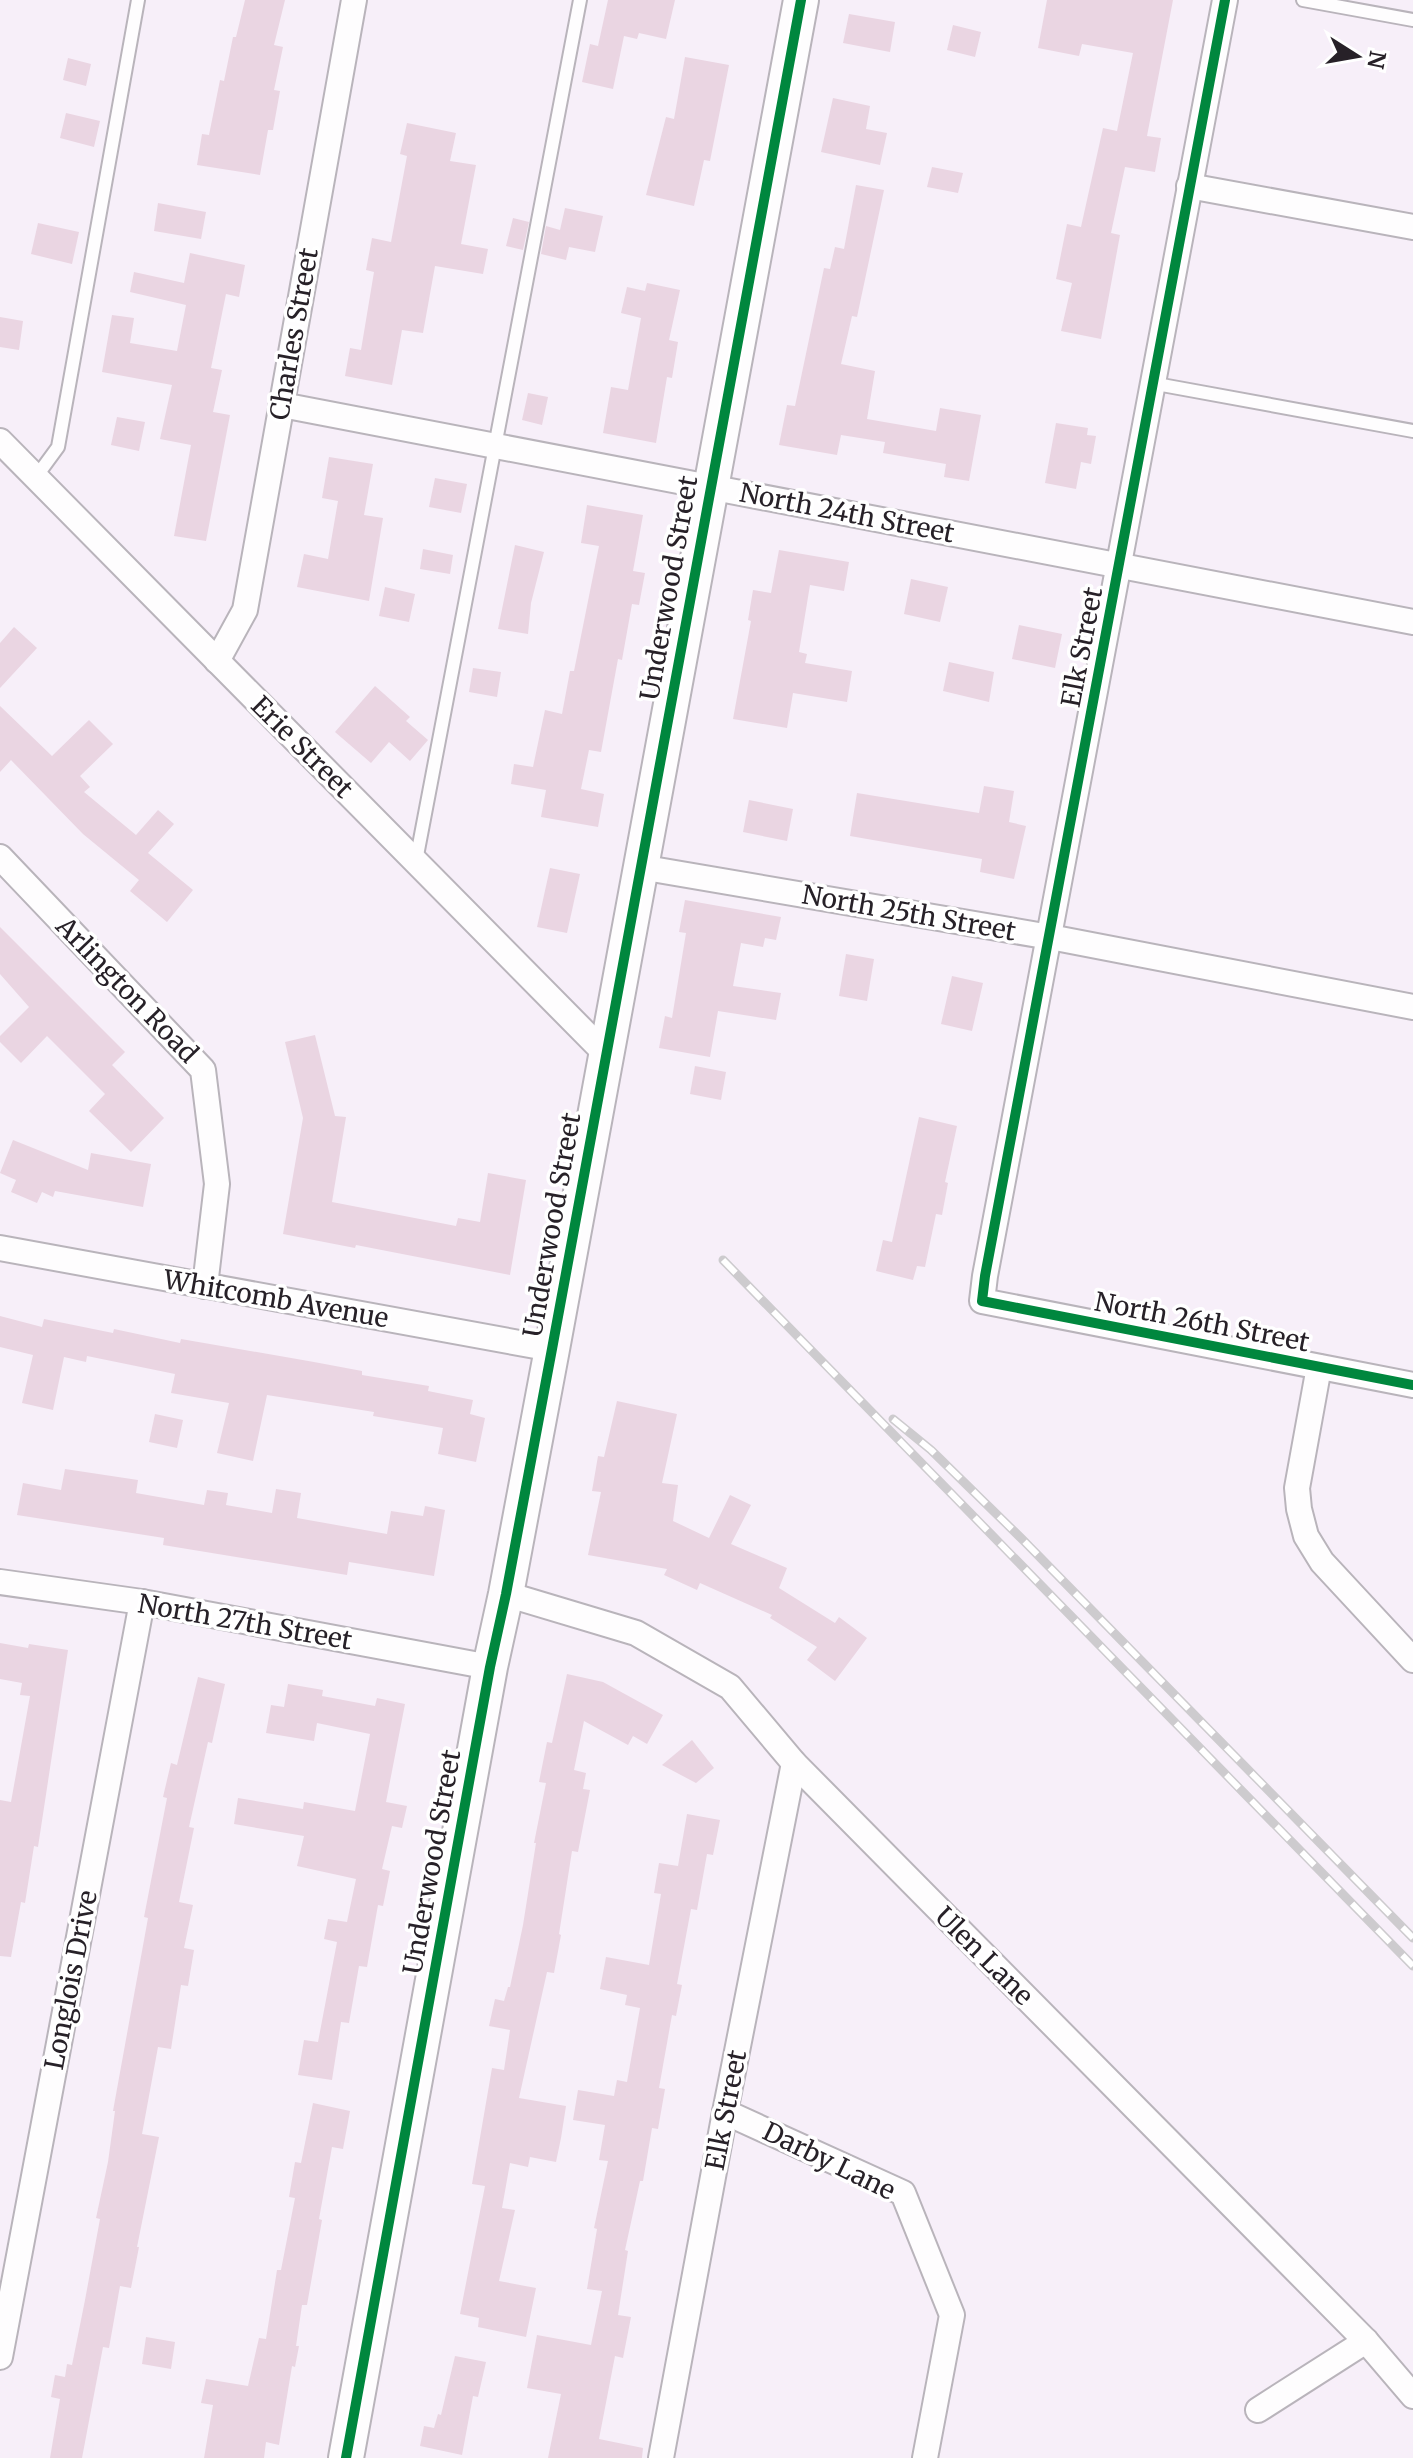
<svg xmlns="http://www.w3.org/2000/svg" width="1413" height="2458" font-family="Merriweather,serif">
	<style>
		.building { fill: #ead5e2 }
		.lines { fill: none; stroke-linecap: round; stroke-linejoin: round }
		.lane-casing { stroke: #b9b4bb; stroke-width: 16 }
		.street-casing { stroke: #b9b4bb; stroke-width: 28 }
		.secondary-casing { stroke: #b9b4bb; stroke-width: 38 }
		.lane { stroke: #fefdfe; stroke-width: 12 }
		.street { stroke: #fefdfe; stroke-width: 24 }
		.secondary { stroke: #fefdfe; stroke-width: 34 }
		.rail-casing { stroke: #cdcbce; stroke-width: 9 }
		.rail { stroke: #fff; stroke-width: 6; stroke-dasharray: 18; stroke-linecap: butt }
		.cycleway-casing { stroke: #fff; stroke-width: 15 }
		.cycleway { stroke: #00873e; stroke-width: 10 }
		.labels { text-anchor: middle; stroke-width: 7; stroke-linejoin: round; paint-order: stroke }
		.street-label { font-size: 26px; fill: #272128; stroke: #fff }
	</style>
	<rect width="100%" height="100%" fill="#f7eff9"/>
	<g class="building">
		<path d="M 245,0 L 285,0 L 274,45 L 283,47 L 274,90 L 280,91 L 273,130 L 268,130 L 260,175 L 197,165 L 202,134 L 209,135 L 220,80 L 224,81 L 233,37 L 236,37 Z"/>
		<path d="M 608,0 L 675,0 L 666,39 L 639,33 L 637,39 L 624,36 L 613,89 L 582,82 L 590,44 L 598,46 Z"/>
		<path d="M 1047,0 L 1173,0 L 1147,136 L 1161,138 L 1155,172 L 1125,167 L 1111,233 L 1120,235 L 1101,339 L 1061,331 L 1072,283 L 1056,279 L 1067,224 L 1081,227 L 1103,128 L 1117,131 L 1133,53 L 1082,44 L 1079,56 L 1038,48 Z"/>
		<path d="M 849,14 L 895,22 L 890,52 L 843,43 Z"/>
		<path d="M 953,25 L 981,32 L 975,57 L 947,50 Z"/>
		<path d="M 685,57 L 729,65 L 710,161 L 704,160 L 694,206 L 646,195 L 666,117 L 674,119 Z"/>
		<path d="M 68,58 L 91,64 L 86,86 L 63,80 Z"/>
		<path d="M 833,98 L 870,106 L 866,129 L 887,133 L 880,165 L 821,152 Z"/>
		<path d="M 66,113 L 100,121 L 94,147 L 60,138 Z"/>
		<path d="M 407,123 L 456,133 L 450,161 L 476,165 L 461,244 L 488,249 L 483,274 L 435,266 L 423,333 L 402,330 L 392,385 L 345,376 L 350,348 L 361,350 L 374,272 L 366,270 L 372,238 L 391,242 L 407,156 L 400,154 Z"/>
		<path d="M 932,167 L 963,173 L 958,193 L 927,187 Z"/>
		<path d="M 856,185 L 884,190 L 857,317 L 852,316 L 841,364 L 875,371 L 867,419 L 936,431 L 940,408 L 981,415 L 969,481 L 944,477 L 946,464 L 883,453 L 885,442 L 841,435 L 837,455 L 779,445 L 787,405 L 795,406 L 824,268 L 830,269 L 835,247 L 844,249 Z"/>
		<path d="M 158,203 L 206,212 L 201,239 L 154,231 Z"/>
		<path d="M 565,208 L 603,216 L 595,252 L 569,247 L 566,260 L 541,254 L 546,226 L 560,230 Z"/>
		<path d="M 513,218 L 529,222 L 523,250 L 506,246 Z"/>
		<path d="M 38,223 L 79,232 L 72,264 L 31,254 Z"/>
		<path d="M 190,253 L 245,265 L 239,297 L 226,294 L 211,368 L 222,370 L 213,412 L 230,415 L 206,541 L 174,536 L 191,445 L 160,439 L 172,385 L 102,372 L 112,315 L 134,318 L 130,343 L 177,351 L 186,305 L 130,292 L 134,272 L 184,283 Z"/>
		<path d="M 647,283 L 680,290 L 669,340 L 678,342 L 672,378 L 667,377 L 656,443 L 603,433 L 611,387 L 628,390 L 641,318 L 621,313 L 627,287 L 645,291 Z"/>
		<path d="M 0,317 L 23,321 L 19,350 L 0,347 Z"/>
		<path d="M 528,393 L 548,397 L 542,425 L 522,420 Z"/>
		<path d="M 117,417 L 145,422 L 139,451 L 111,445 Z"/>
		<path d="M 1056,423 L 1088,428 L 1087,435 L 1096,436 L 1091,464 L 1081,462 L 1076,489 L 1045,483 Z"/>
		<path d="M 329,457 L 373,464 L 364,515 L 383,518 L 369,601 L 297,587 L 304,554 L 328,559 L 338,501 L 322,498 Z"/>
		<path d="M 435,478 L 467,484 L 461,513 L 429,507 Z"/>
		<path d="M 587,505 L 643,515 L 633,571 L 645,573 L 639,605 L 632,604 L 622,660 L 618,659 L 601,752 L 589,750 L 581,789 L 604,794 L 598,827 L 541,817 L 546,790 L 511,784 L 514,764 L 533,767 L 545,710 L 562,714 L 570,671 L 574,671 L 599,546 L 581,543 Z"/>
		<path d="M 515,545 L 544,552 L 531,603 L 528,634 L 498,629 Z"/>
		<path d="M 423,549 L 453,555 L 450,574 L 420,569 Z"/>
		<path d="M 779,550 L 849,562 L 844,591 L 810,585 L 799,652 L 807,654 L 805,663 L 852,671 L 847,702 L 793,693 L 787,728 L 733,719 L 751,621 L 748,620 L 753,590 L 771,593 Z"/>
		<path d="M 911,579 L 948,587 L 940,622 L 904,614 Z"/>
		<path d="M 385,587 L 415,594 L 409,622 L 379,616 Z"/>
		<path d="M 1019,625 L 1062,634 L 1055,668 L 1012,659 Z"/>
		<path d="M 14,627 L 37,648 L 0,688 L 0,643 Z"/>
		<path d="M 949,662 L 994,672 L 989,702 L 943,691 Z"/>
		<path d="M 473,668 L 501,672 L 497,697 L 469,692 Z"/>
		<path d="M 375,686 L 410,717 L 406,721 L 428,740 L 410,761 L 389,742 L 371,763 L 335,732 Z"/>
		<path d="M 0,706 L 52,756 L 89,720 L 113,744 L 80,776 L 90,787 L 84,792 L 136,835 L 158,810 L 174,824 L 148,853 L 193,890 L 167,922 L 130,891 L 139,880 L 83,834 L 11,760 L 0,772 Z"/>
		<path d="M 984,786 L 1014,791 L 1009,822 L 1026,826 L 1014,879 L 980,872 L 982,859 L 850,836 L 857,793 L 979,813 Z"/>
		<path d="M 749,800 L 793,809 L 787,841 L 743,832 Z"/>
		<path d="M 550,868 L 580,874 L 567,933 L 537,927 Z"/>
		<path d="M 685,900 L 781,917 L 776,940 L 765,938 L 763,947 L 741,943 L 733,986 L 781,993 L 776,1020 L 718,1011 L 710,1057 L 659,1048 L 665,1016 L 672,1018 L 686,933 L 679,932 Z"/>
		<path d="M 0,927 L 125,1052 L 112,1065 L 164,1118 L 131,1152 L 89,1111 L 105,1094 L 47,1036 L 21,1063 L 0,1042 L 0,1036 L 29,1007 L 0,974 Z"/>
		<path d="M 846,954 L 874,959 L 867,1001 L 839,996 Z"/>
		<path d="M 952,976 L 983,983 L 972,1031 L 941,1024 Z"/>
		<path d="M 315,1035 L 335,1116 L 346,1117 L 332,1202 L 456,1226 L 458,1218 L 480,1222 L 488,1173 L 526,1180 L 510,1275 L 356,1245 L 355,1248 L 283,1234 L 303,1118 L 285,1042 Z"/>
		<path d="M 695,1066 L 726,1072 L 721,1100 L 690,1094 Z"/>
		<path d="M 919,1117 L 957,1126 L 945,1182 L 948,1183 L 942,1215 L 936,1214 L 925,1267 L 917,1266 L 913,1280 L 876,1271 L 883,1240 L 892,1242 Z"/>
		<path d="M 13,1140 L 88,1170 L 91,1153 L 151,1164 L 143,1207 L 55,1191 L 53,1197 L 42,1192 L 37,1203 L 11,1192 L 16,1180 L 0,1173 Z"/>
		<path d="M 0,1316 L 42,1327 L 44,1319 L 113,1333 L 114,1329 L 180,1343 L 181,1339 L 314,1362 L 362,1371 L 362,1375 L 429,1386 L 428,1391 L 473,1400 L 470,1414 L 485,1418 L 476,1462 L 438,1454 L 443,1428 L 373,1416 L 374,1412 L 267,1395 L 253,1461 L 217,1453 L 229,1403 L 171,1393 L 175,1374 L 87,1356 L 86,1362 L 64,1357 L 53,1410 L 22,1403 L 33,1355 L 0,1347 Z"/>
		<path d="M 617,1401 L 677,1414 L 662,1483 L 678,1485 L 673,1521 L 709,1538 L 730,1495 L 751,1505 L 731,1544 L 787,1568 L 779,1588 L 835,1623 L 839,1617 L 867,1638 L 835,1681 L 807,1660 L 817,1647 L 770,1618 L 772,1615 L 700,1583 L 697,1590 L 664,1575 L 667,1569 L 588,1555 L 601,1492 L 592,1491 L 598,1456 L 604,1457 Z"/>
		<path d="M 155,1414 L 183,1420 L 177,1448 L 149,1442 Z"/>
		<path d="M 65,1469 L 138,1480 L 136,1493 L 204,1505 L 207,1490 L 228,1493 L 226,1505 L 272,1513 L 276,1489 L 301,1493 L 297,1518 L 387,1534 L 391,1511 L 423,1516 L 425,1506 L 445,1510 L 434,1576 L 349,1562 L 347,1575 L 163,1545 L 164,1538 L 17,1515 L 23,1483 L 61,1490 Z"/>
		<path d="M 0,1643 L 28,1648 L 29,1644 L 68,1650 L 38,1847 L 34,1846 L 25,1903 L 21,1902 L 11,1957 L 0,1956 L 0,1800 L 11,1802 L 30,1696 L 20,1695 L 22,1683 L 0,1679 Z"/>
		<path d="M 567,1674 L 603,1682 L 663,1715 L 647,1744 L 633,1736 L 628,1745 L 584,1721 L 574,1770 L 586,1773 L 583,1789 L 590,1790 L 578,1852 L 572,1851 L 559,1934 L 561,1935 L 554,1973 L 547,1972 L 519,2098 L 566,2106 L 561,2138 L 556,2162 L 530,2157 L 528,2167 L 510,2163 L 502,2208 L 515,2210 L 499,2281 L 536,2288 L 526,2337 L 478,2327 L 479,2318 L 460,2314 L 485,2186 L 472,2184 L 492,2068 L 504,2070 L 510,2030 L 489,2026 L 495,1999 L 504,2001 L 508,1987 L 510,1987 L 523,1925 L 536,1843 L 534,1843 L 546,1783 L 539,1782 L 547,1742 L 552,1743 Z"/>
		<path d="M 198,1677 L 225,1684 L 212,1743 L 208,1742 L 189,1827 L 194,1828 L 179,1902 L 193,1905 L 184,1948 L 194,1950 L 188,1986 L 181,1985 L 171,2049 L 158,2047 L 142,2134 L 159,2137 L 137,2247 L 139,2247 L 131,2288 L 120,2286 L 109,2348 L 103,2347 L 82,2458 L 50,2458 L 60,2399 L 51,2397 L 55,2375 L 65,2377 L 67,2364 L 72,2365 L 85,2300 L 100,2219 L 96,2218 L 108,2162 L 115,2111 L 113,2111 L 148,1918 L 144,1917 L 167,1798 L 163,1797 L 171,1763 L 177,1765 Z"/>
		<path d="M 288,1684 L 323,1690 L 322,1696 L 375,1706 L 377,1698 L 405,1704 L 386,1802 L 407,1806 L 402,1828 L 392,1826 L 382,1869 L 390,1871 L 383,1906 L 378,1905 L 367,1967 L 359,1966 L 349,2023 L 341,2022 L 332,2080 L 298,2075 L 304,2040 L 318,2042 L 337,1942 L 324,1939 L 328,1919 L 347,1922 L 356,1879 L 297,1866 L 304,1836 L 234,1824 L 238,1798 L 303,1809 L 304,1802 L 355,1811 L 370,1734 L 317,1723 L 314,1741 L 266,1733 L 271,1705 L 284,1707 Z"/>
		<path d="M 692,1740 L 714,1768 L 696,1783 L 662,1765 Z"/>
		<path d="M 687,1814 L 720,1820 L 713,1855 L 707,1854 L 697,1910 L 691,1909 L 677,1984 L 682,1985 L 676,2016 L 672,2015 L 659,2088 L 665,2089 L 658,2129 L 652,2128 L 643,2181 L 640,2181 L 625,2250 L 628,2251 L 618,2315 L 631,2317 L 623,2358 L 615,2356 L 599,2439 L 643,2448 L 642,2458 L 548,2458 L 561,2394 L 527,2388 L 537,2335 L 591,2345 L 602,2291 L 587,2289 L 597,2229 L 594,2228 L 608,2161 L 599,2160 L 605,2125 L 573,2120 L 578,2090 L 614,2096 L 617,2080 L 627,2082 L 640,2008 L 625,2005 L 627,1995 L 600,1989 L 606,1957 L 649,1965 L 661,1894 L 654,1893 L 659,1863 L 678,1866 Z"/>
		<path d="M 313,2103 L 350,2111 L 343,2149 L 332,2147 L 319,2219 L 322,2220 L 307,2305 L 302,2305 L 296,2346 L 299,2346 L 295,2367 L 292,2366 L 279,2445 L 266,2442 L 264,2458 L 204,2458 L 213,2405 L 201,2403 L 206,2379 L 248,2386 L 259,2338 L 266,2339 L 277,2270 L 281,2270 L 295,2198 L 289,2197 L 295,2162 L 301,2163 Z"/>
		<path d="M 146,2337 L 175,2342 L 171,2369 L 142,2364 Z"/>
		<path d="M 455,2356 L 486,2362 L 478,2397 L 473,2396 L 462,2455 L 420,2446 L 424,2426 L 434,2428 L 438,2414 L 441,2415 Z"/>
	</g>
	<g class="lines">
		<g class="lane-casing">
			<g id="lane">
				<path d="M 1303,0 L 1413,20"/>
				<path d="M 1151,383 L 1413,431"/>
				<path d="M 36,477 L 58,447 L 138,0"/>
				<path d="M 416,861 L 580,0"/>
			</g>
		</g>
		<g class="street-casing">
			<g id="street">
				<path d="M 1225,0 L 985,1276 L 982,1301 L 1413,1385"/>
				<path d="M 1189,186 L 1413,227"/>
				<path d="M 282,405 L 1413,622"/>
				<path d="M 0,441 L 605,1053"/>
				<path d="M 217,661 L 245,610 L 354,0"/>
				<path d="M 0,857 L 203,1070 L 217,1184 L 205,1286"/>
				<path d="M 640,867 L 1050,937 L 1413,1007"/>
				<path d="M 0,1248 L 552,1349"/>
				<path d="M 1319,1367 L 1297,1488 L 1299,1509 L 1306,1536 L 1322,1562 L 1413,1660"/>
				<path d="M 0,1582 L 142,1602 L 490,1667"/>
				<path d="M 506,1594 L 636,1633 L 730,1687 L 794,1763 L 1366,2341 L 1413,2396"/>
				<path d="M 725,2112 L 903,2193 L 952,2315 L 925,2458"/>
				<path d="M 0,2357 L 142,1602"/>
				<path d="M 1258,2410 L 1366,2341"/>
				<path d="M 661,2458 L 725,2112 L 794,1763"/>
			</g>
		</g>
		<g class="secondary-casing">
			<path id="secondary" d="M 346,2458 L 490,1667 L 506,1594 L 552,1349 L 801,0"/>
		</g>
		<use href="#lane" class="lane"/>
		<use href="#street" class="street"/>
		<use href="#secondary" class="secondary"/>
		<g class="rail-casing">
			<g id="rail">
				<path d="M 723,1260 L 1413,1966"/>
				<path d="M 893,1419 L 931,1450 L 1023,1540 L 1413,1938"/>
			</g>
		</g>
		<use href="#rail" class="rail"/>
		<g class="cycleway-casing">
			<g id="cycleway">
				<path d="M 1225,0 L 985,1276 L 982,1301 L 1413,1385"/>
				<path d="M 346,2458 L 490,1667 L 506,1594 L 552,1349 L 801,0"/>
			</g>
		</g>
		<use href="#cycleway" class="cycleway"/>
	</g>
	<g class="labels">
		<g class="street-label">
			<text transform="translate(294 334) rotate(-80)" y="9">Charles Street</text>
			<text transform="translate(847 513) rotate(11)" y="9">North 24th Street</text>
			<text transform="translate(669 588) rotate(-80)" y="9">Underwood Street</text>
			<text transform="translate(1082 647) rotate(-79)" y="9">Elk Street</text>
			<text transform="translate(302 747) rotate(45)" y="9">Erie Street</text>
			<text transform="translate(909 913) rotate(10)" y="9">North 25th Street</text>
			<text transform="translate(127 990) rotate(46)" y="9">Arlington Road</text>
			<text transform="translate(552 1225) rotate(-80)" y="9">Underwood Street</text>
			<text transform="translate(276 1299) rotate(10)" y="9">Whitcomb Avenue</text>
			<text transform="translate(1202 1322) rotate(11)" y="9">North 26th Street</text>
			<text transform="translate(245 1622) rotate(10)" y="9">North 27th Street</text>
			<text transform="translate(432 1862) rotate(-80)" y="9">Underwood Street</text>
			<text transform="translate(984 1956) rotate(45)" y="9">Ulen Lane</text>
			<text transform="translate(71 1980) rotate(-79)" y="9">Longlois Drive</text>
			<text transform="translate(726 2110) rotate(-79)" y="9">Elk Street</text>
			<text transform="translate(829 2161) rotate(26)" y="9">Darby Lane</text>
		</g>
	</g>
	<g transform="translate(1357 56) rotate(101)" stroke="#ffffff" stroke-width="6" paint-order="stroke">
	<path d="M0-6L14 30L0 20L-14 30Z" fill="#272128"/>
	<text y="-12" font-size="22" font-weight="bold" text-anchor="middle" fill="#272128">N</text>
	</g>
</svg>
